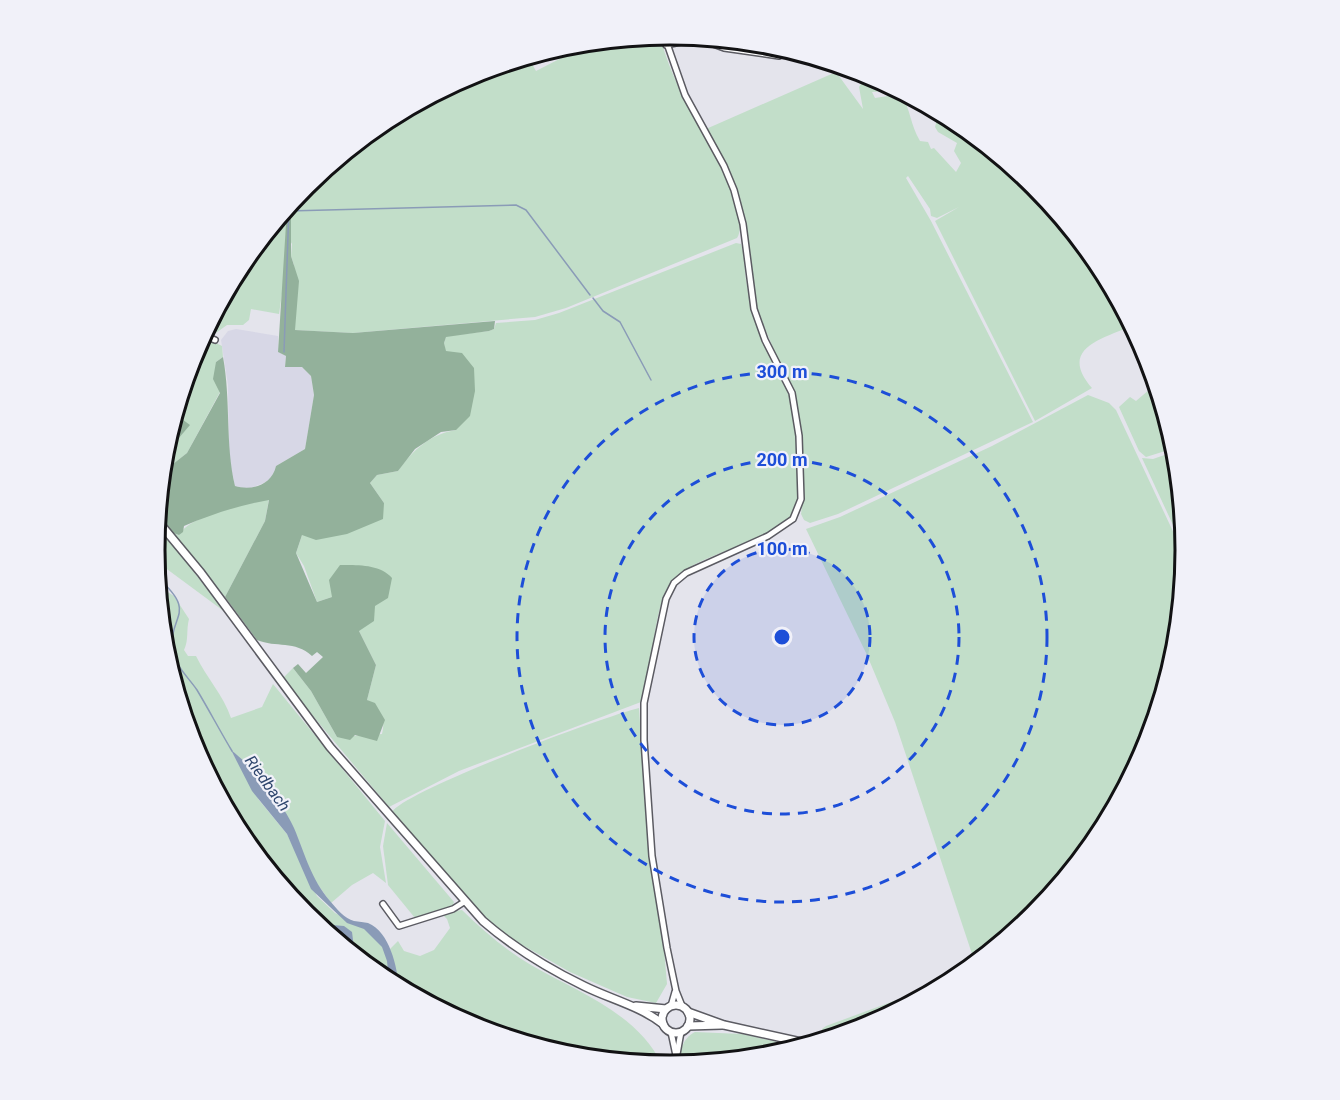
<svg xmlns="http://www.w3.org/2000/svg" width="1340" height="1100" font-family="Roboto,sans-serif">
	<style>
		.built { fill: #d7d7e6 }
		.green { fill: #c2dec9 }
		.forest { fill: #93b19b }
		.water { fill: #8a9bb7 }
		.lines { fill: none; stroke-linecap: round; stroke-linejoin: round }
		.stream { stroke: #8a9bb7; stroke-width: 1.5 }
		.street-casing { stroke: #5b5b62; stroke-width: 8 }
		.secondary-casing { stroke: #5b5b62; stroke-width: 10 }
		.street { stroke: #fff; stroke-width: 5 }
		.secondary { stroke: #fff; stroke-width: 7 }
		.ring { fill: none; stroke: #1d4ed8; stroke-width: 3; stroke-dasharray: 10 8 }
		.labels { text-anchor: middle; stroke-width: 4.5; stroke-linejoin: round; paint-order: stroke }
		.water-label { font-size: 16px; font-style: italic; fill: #2e456d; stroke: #f1f1f9 }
		.rim { fill: none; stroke: #121214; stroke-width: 3 }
		.centre { fill: #1d4ed8; stroke: #f1f1f9; stroke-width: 3 }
		.ring-label { font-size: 18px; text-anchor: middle; font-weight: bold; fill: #1d4ed8; stroke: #f1f1f9; stroke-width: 4.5; stroke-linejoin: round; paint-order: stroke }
	</style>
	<rect width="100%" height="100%" fill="#e4e4ec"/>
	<path class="built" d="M 236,329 L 278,336 L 278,352 L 286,356 L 285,366 L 302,367 L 311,376 L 314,395 L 305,449 L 276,466 L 274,476 L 266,482 L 248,489 L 235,486 L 229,460 L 228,385 L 221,340 L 228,331 Z"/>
	<g class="green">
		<path d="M 660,36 C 665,57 674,77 683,97 C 696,121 753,215 737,238 L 566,308 L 535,317 L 353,333 L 294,330 L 294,265 L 291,256 L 292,244 L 289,239 L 291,203 L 306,185 L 384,121 L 473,74 L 528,57 L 536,71 L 573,52 L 570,46 L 574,44 Z"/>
		<path d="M 836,72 L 863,109 L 859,87 L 863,81 L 879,80 L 898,90 L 872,92 L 875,98 L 901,94 C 911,110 910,124 920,141 L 928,142 L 931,149 L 934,148 L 956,172 L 961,163 L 954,151 L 957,143 L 938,132 L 935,127 L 939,112 L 957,122 L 1035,186 L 1099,264 L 1132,326 C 1101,339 1058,349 1092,388 L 1035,421 L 935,221 L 959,207 L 937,218 L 931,216 L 930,209 L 908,176 L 906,178 L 931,221 L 1033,422 L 838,514 L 810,523 L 804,520 L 801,514 L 804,491 L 798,407 L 758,312 L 740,198 L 726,164 L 706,129 Z"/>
		<path d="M 287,208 L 284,280 L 279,314 L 251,309 L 249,320 L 243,325 L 227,325 L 213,335 L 204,333 L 242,263 Z"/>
		<path d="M 736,243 L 741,244 C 745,255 744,268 746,280 C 748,295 752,309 756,324 C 763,347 778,367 787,390 C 797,413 808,501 789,519 C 759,548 693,553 670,584 C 653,607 653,672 641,702 L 459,771 L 389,807 L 282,679 L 293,668 L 311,691 L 337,737 L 382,734 C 386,716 381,711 367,700 L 376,665 L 359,631 L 332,597 L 317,602 L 304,566 L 296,553 L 302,535 L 384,503 L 370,483 L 377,475 L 398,471 C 413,450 430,434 456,430 L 444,343 L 446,336 L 489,331 L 494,329 L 496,323 L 535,320 L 559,313 Z"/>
		<path d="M 202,336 L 222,346 L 223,357 L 216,362 L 220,392 L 187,453 L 167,469 L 172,446 L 189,425 L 175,414 L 194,352 Z"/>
		<path d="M 1156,384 L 1175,448 L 1146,457 L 1139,451 L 1119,407 L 1130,397 L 1136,401 Z"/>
		<path d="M 1088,395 L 1109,403 L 1116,410 L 1185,557 L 1176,651 L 1146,748 L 1098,837 L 1034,915 L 975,963 L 895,722 L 867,655 L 806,529 L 840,517 L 992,446 Z"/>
		<path d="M 1176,451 L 1185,550 L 1185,551 L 1142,458 L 1153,459 Z"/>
		<path d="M 269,499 L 265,521 L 225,597 L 173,533 L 179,535 C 191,514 245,505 269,499 Z"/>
		<path d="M 157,525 L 225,612 L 156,561 Z"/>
		<path d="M 158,586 L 174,596 L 189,619 C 186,630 189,640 184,650 L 188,656 L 196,656 C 206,677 224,696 231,718 L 262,707 L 273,684 L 385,821 L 380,847 L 386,883 L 373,873 L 352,885 L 331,903 L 311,875 L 294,830 L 281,806 L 251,768 L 232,752 L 259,800 L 287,834 L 317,896 L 335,913 L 364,927 L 384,945 L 393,984 L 305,914 L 241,836 L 194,747 L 164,650 Z"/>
		<path d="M 639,708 L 648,846 L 663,937 L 667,984 L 656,1003 L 627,997 L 570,972 L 508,937 L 477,911 L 392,812 C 406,790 605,716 639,708 Z"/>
		<path d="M 387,823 L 454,902 L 452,907 L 415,918 L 388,885 L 383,846 Z"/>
		<path d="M 462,910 C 483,931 506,950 531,965 C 577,992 638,1013 662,1065 L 569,1056 L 472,1026 L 399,987 L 390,949 L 398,941 L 404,951 L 420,956 L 434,950 L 450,928 L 447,919 L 441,913 Z"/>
		<path d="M 959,977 L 867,1026 L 831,1037 L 823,1033 L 822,1029 L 826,1026 Z"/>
		<path d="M 695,1032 L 742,1034 L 799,1047 L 770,1056 L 680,1064 C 680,1050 682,1039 695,1032 Z"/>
	</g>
	<path class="forest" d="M 291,203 L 291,256 L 299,281 L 295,330 L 353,333 L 495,321 L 494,329 L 489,331 L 446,337 L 444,343 L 446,351 L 462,353 L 474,368 L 475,391 L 470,416 L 456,430 L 441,432 L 415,449 L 398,471 L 377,475 L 370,483 L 384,503 L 383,519 L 347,534 L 316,540 L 302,535 L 296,553 L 317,602 L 332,597 L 329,580 L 340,565 C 357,565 380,564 392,578 L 388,598 L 375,606 L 374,621 L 359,631 L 376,665 L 367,700 L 375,703 L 385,720 L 377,741 L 355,735 L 350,740 L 337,737 L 311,691 L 293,668 L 298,664 L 306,673 L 323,657 L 317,652 L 312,656 C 295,640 276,648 257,640 L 225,597 L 265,521 L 269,500 C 240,505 212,514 184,526 L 183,532 L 179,535 L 173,533 L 158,515 L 164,449 L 175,414 L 190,425 L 172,446 L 168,468 L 187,453 L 220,393 L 213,379 L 216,362 L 223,357 C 231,400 225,443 235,486 C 252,491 272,485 276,466 L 305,449 L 314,395 L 311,376 L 302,367 L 285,367 L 286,356 L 278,352 L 287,208 Z"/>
	<g class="water">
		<path d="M 231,750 C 253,767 283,803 294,828 C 305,854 311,879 330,901 C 336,908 345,919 354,921 C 359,922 364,922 368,923 C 390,932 397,967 399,987 L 389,981 L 387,961 L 382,947 L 364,929 L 347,923 L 311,889 L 287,834 L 252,791 Z"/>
		<path d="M 332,925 L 344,926 L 352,932 L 355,956 L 330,934 Z"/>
	</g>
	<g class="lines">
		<g class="stream">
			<path d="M 288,211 L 516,205 L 526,210 L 590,295"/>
			<path d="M 593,298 L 603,311 L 620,322 L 651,380"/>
			<path d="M 284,352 L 289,206"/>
			<path d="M 157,577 C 200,615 167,614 173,651 C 175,666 189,678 197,690 C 209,710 220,731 232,751"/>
		</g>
		<g class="street-casing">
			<g id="street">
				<path d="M 664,35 L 685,95 L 724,166 L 734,190 L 743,224 L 754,309 L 765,340 L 792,393 L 799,436 L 801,499 L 793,519 L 768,536 L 686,573 L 674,583 L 666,599 L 644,703 L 644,740 L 652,856 L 667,948 L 676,991 L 682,1006"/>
				<path d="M 697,38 L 724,48 L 779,56"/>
				<path d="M 666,45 L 700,38"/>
				<path d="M 203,335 L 215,340"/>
				<path d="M 383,904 L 399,926 L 453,909 L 464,902"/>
				<path d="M 671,1006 L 675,992"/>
				<path d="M 671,1032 L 678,1065"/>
				<path d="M 677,1054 L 681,1032"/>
			</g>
		</g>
		<g class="secondary-casing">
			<g id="secondary">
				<path d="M 157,520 L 201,573 L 330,747 L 483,921 C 513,947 547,968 584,986 C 610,999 640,1006 663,1024"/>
				<circle cx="676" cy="1019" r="14"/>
				<path d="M 636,1006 L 666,1009"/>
				<path d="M 688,1012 L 724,1025 L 810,1044"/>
				<path d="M 688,1026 L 722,1025"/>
			</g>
		</g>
		<use href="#street" class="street"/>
		<use href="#secondary" class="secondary"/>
	</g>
	<circle cx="782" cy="637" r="88" fill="#1d4ed8" fill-opacity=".12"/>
	<g class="ring">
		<circle cx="782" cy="637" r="88"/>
		<circle cx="782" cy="637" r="177"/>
		<circle cx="782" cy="637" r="265"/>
	</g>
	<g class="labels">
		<g class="water-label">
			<text transform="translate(268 783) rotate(54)" y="6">Riedbach</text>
		</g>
	</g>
	<path d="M0 0H1340V1100H0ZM165 550a505 505 0 1 1 1010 0a505 505 0 1 1-1010 0Z" fill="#f1f1f9" fill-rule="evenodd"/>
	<path class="rim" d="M165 550a505 505 0 1 1 1010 0a505 505 0 1 1-1010 0Z"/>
	<circle cx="782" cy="637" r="9" class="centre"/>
	<g class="ring-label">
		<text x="782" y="378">300 m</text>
		<text x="782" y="466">200 m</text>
		<text x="782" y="555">100 m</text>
	</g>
</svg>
